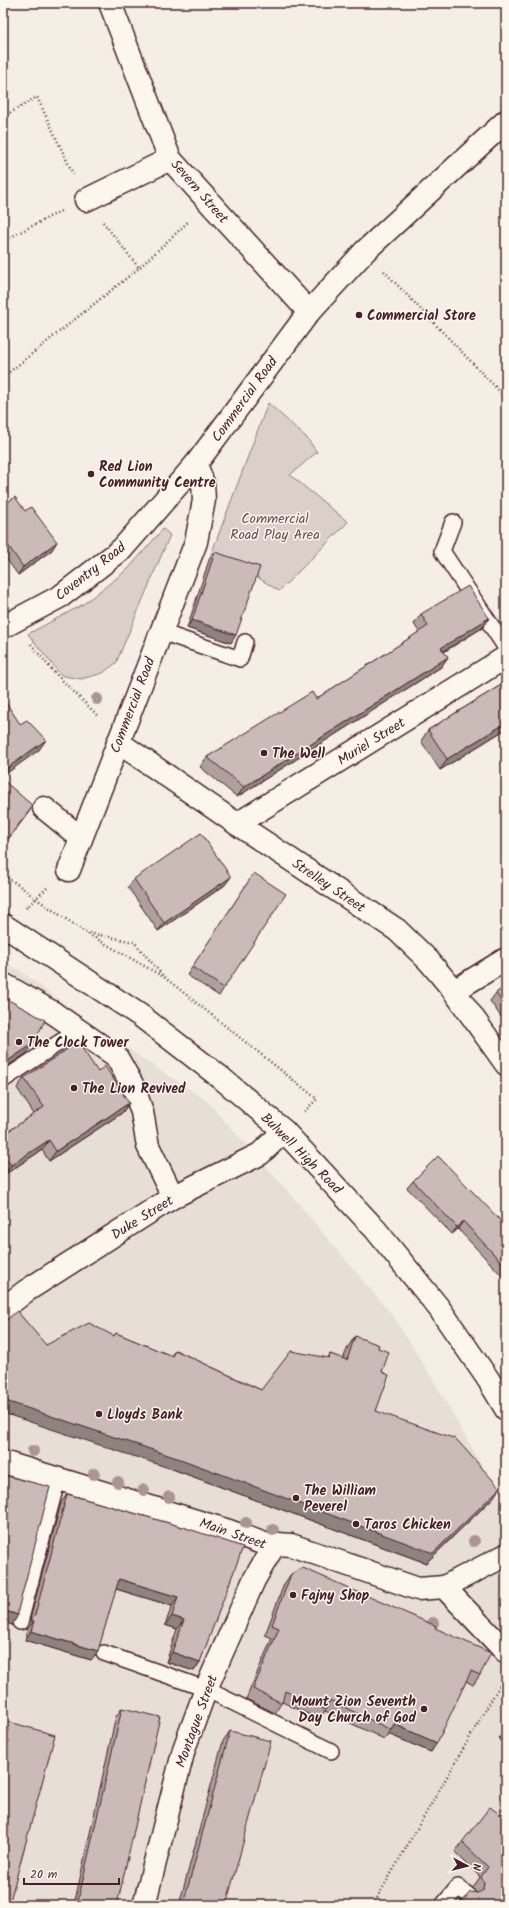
<svg xmlns="http://www.w3.org/2000/svg" width="509" height="1908" font-family="Kalam,sans-serif">
	<style>
		.built { fill: #e7dfd6 }
		.green { fill: #dbd0c9; stroke: #92787a }
		.lines { fill: none; stroke-linecap: round; stroke-linejoin: round }
		.service-casing { stroke: #4a1f2b; stroke-width: 18 }
		.pedestrian-casing { stroke: #4a1f2b; stroke-width: 25 }
		.minor-casing { stroke: #4a1f2b; stroke-width: 25 }
		.secondary-casing { stroke: #4a1f2b; stroke-width: 25 }
		.path { stroke: #4a1f2b; stroke-width: 2.5; stroke-dasharray: 1 3; stroke-linecap: butt }
		.service { stroke: #fbf7ec; stroke-width: 15 }
		.pedestrian { stroke: #fbf7ec; stroke-width: 22 }
		.minor { stroke: #fbf7ec; stroke-width: 22 }
		.secondary { stroke: #fbf7ec; stroke-width: 22 }
		.tree { fill: #aa9494 }
		.wall { fill: #aea19d; stroke: #4a1f2b }
		.shaded-wall { fill: #8d837f; stroke: #4a1f2b }
		.building { fill: #cabbb6; stroke: #4a1f2b }
		.poi-dot { fill: #4a1f2b; stroke: #fbf7ec; stroke-width: 1.5 }
		.labels { text-anchor: middle; stroke-width: 3; stroke-linejoin: round; paint-order: stroke }
		.street-label { font-size: 14px; fill: #4a1f2b; stroke: #fbf7ec }
		.poi-label { font-size: 14px; font-weight: bold; fill: #4a1f2b; stroke: #fbf7ec; text-anchor: start }
		.park-label { font-size: 14px; fill: #6e4b52; stroke: #fbf7ec }
	</style>
	<rect width="100%" height="100%" fill="#f4eee4"/>
	<filter id="ink" filterUnits="userSpaceOnUse"><feTurbulence type="fractalNoise" baseFrequency=".025" numOctaves="2"/><feDisplacementMap in="SourceGraphic" scale="8" xChannelSelector="R" yChannelSelector="G"/><feConvolveMatrix kernelMatrix="1 2 1 2 8 2 1 2 1" color-interpolation-filters="sRGB"/></filter>
	<g filter="url(#ink)">
		<path class="built" d="M 3,962 L 18,969 L 99,1030 L 206,1100 L 291,1195 L 393,1316 L 434,1381 L 497,1492 L 506,1516 L 506,1905 L 3,1905 Z"/>
		<g class="green">
			<path d="M 268,403 L 306,437 L 317,452 L 290,475 L 348,522 L 279,591 L 254,575 L 209,560 Z"/>
			<path d="M 163,529 L 170,535 L 116,663 L 103,673 L 81,679 L 64,676 L 60,674 L 28,634 L 82,605 L 128,569 Z"/>
		</g>
		<g class="lines">
			<g class="service-casing">
				<g id="service">
					<path d="M 453,522 L 442,551 L 506,648"/>
					<path d="M 161,632 L 240,659 L 245,642"/>
					<path d="M 3,1080 L 78,1030"/>
					<path d="M 20,1622 L 58,1478"/>
					<path d="M 104,1653 L 206,1689 L 331,1751"/>
					<path d="M 443,1905 L 458,1887 L 468,1895"/>
				</g>
			</g>
			<g class="pedestrian-casing">
				<g id="pedestrian">
					<path d="M 3,984 L 52,1012"/>
					<path d="M 3,1462 L 229,1531 L 273,1547"/>
					<path d="M 444,1587 L 506,1652"/>
				</g>
			</g>
			<g class="minor-casing">
				<g id="minor">
					<path d="M 110,3 L 170,159 L 309,312"/>
					<path d="M 86,200 L 170,159"/>
					<path d="M 3,627 L 61,596 L 122,549 L 196,464 L 309,312 L 365,251 L 506,121"/>
					<path d="M 118,742 L 237,824 L 397,930 L 429,961 L 454,991 L 506,1064"/>
					<path d="M 44,808 L 81,838"/>
					<path d="M 237,824 L 506,657"/>
					<path d="M 69,870 L 196,542 L 204,500 L 203,483 L 196,464"/>
					<path d="M 454,991 L 506,959"/>
					<path d="M 52,1012 L 116,1056 L 134,1088 L 142,1112 L 148,1146 L 173,1197"/>
					<path d="M 3,1309 L 26,1291 L 173,1197 L 260,1154 L 284,1131"/>
					<path d="M 144,1905 L 184,1749 L 206,1689 L 254,1580 L 273,1547 L 278,1544 L 291,1545 L 418,1589 L 444,1587 L 506,1555"/>
				</g>
			</g>
			<g class="secondary-casing">
				<path id="secondary" d="M 3,925 L 141,1016 L 220,1077 L 284,1131 L 375,1229 L 439,1308 L 488,1379 L 506,1409"/>
			</g>
			<g class="path">
				<path d="M 3,117 L 37,97 L 74,176"/>
				<path d="M 103,222 L 139,268 L 189,221"/>
				<path d="M 3,241 L 61,211"/>
				<path d="M 384,271 L 506,398"/>
				<path d="M 3,377 L 139,268"/>
				<path d="M 31,644 L 52,670 L 98,716"/>
				<path d="M 3,876 L 16,883 L 35,898 L 85,932 L 134,942 L 164,977 L 317,1099 L 304,1112"/>
				<path d="M 26,908 L 48,887"/>
				<path d="M 88,934 L 162,976"/>
				<path d="M 373,1905 L 504,1678"/>
			</g>
			<use href="#service" class="service"/>
			<use href="#pedestrian" class="pedestrian"/>
			<use href="#minor" class="minor"/>
			<use href="#secondary" class="secondary"/>
		</g>
		<g class="tree">
			<circle cx="97" cy="699" r="6"/>
			<circle cx="33" cy="1451" r="6"/>
			<circle cx="94" cy="1474" r="6"/>
			<circle cx="118" cy="1482" r="6"/>
			<circle cx="144" cy="1490" r="6"/>
			<circle cx="169" cy="1497" r="6"/>
			<circle cx="246" cy="1523" r="6"/>
			<circle cx="273" cy="1530" r="6"/>
			<circle cx="474" cy="1541" r="6"/>
			<circle cx="433" cy="1623" r="6"/>
		</g>
		<g class="wall">
			<path d="M 3,506 L 52,550 L 18,575 L 3,554 Z"/>
			<path d="M 215,552 L 231,643 L 187,628 L 209,560 Z"/>
			<path d="M 421,614 L 489,618 L 482,628 L 444,652 L 448,657 L 441,667 L 237,797 L 200,767 L 207,757 L 316,699 L 419,632 L 414,624 Z"/>
			<path d="M 506,682 L 506,729 L 440,770 L 421,741 L 428,730 Z"/>
			<path d="M 134,879 L 225,885 L 158,931 L 128,887 Z"/>
			<path d="M 249,881 L 224,988 L 219,996 L 187,975 Z"/>
			<path d="M 506,986 L 506,1024 L 490,1001 L 496,993 Z"/>
			<path d="M 98,1072 L 129,1103 L 122,1113 L 49,1161 L 42,1150 L 4,1175 L 3,1174 L 3,1135 L 34,1114 L 17,1088 L 24,1078 Z"/>
			<path d="M 413,1181 L 501,1221 L 506,1216 L 506,1280 L 458,1229 L 452,1234 L 407,1188 Z"/>
			<path d="M 116,1333 L 171,1356 L 175,1350 L 261,1390 L 328,1358 L 330,1354 L 343,1359 L 348,1347 L 355,1336 L 378,1348 L 382,1372 L 376,1411 L 493,1498 L 426,1563 L 175,1470 L 46,1345 L 114,1336 Z"/>
			<path d="M 67,1494 L 186,1528 L 200,1662 L 194,1671 L 166,1662 L 177,1629 L 165,1625 L 172,1606 L 116,1589 L 91,1660 L 25,1640 L 27,1630 L 25,1629 L 29,1623 L 61,1503 Z"/>
			<path d="M 291,1574 L 435,1628 L 480,1675 L 473,1685 L 466,1681 L 431,1752 L 388,1734 L 384,1739 L 325,1711 L 319,1719 L 282,1702 L 275,1713 L 246,1699 L 272,1638 L 265,1635 L 284,1584 Z"/>
			<path d="M 122,1708 L 117,1905 L 74,1905 L 116,1716 Z"/>
			<path d="M 506,1727 L 506,1743 L 499,1738 Z"/>
			<path d="M 230,1731 L 226,1905 L 179,1905 L 223,1741 Z"/>
			<path d="M 506,1819 L 506,1905 L 476,1893 L 473,1888 L 480,1877 L 455,1852 L 462,1842 Z"/>
		</g>
		<g class="shaded-wall">
			<path d="M 57,542 L 52,550 L 18,575 L 23,567 Z"/>
			<path d="M 489,618 L 482,628 L 434,657 L 441,648 Z"/>
			<path d="M 192,620 L 236,635 L 231,643 L 187,628 Z"/>
			<path d="M 448,657 L 441,667 L 237,797 L 244,787 Z"/>
			<path d="M 506,723 L 506,729 L 440,770 L 447,759 Z"/>
			<path d="M 46,740 L 39,750 L 3,776 L 3,771 Z"/>
			<path d="M 33,806 L 26,816 L 3,846 L 3,845 Z"/>
			<path d="M 231,877 L 225,885 L 158,931 L 164,923 Z"/>
			<path d="M 33,1044 L 26,1054 L 3,1069 L 3,1064 Z"/>
			<path d="M 129,1103 L 122,1113 L 49,1161 L 56,1151 Z"/>
			<path d="M 49,1140 L 42,1150 L 4,1175 L 11,1165 Z"/>
			<path d="M 463,1221 L 458,1229 L 452,1234 L 457,1227 Z"/>
			<path d="M 3,1400 L 500,1488 L 493,1498 L 426,1563 L 175,1470 L 3,1413 Z"/>
			<path d="M 119,1579 L 178,1597 L 172,1606 L 113,1588 Z"/>
			<path d="M 3,1610 L 18,1615 L 12,1625 L 3,1622 Z"/>
			<path d="M 172,1616 L 184,1620 L 177,1629 L 165,1625 Z"/>
			<path d="M 31,1620 L 34,1621 L 27,1630 L 25,1629 Z"/>
			<path d="M 31,1631 L 98,1651 L 91,1660 L 25,1640 Z"/>
			<path d="M 172,1652 L 200,1662 L 194,1671 L 166,1662 Z"/>
			<path d="M 394,1724 L 437,1743 L 431,1752 L 388,1734 L 391,1730 Z"/>
			<path d="M 3,1899 L 10,1901 L 7,1905 L 3,1905 Z"/>
		</g>
		<g class="building">
			<path d="M 15,497 L 25,511 L 31,507 L 57,542 L 23,567 L 3,538 L 3,506 Z"/>
			<path d="M 215,552 L 260,567 L 236,635 L 192,620 Z"/>
			<path d="M 468,586 L 489,618 L 441,648 L 448,657 L 244,787 L 207,757 L 312,692 L 316,699 L 428,626 L 421,614 Z"/>
			<path d="M 506,682 L 506,723 L 447,759 L 428,730 Z"/>
			<path d="M 3,698 L 20,724 L 27,720 L 46,740 L 3,771 Z"/>
			<path d="M 3,780 L 33,806 L 3,845 Z"/>
			<path d="M 201,833 L 231,877 L 164,923 L 134,879 Z"/>
			<path d="M 254,873 L 286,894 L 224,988 L 192,967 Z"/>
			<path d="M 506,986 L 506,1008 L 496,993 Z"/>
			<path d="M 3,997 L 45,1020 L 33,1044 L 3,1064 Z"/>
			<path d="M 78,1042 L 98,1072 L 105,1066 L 129,1103 L 56,1151 L 49,1140 L 11,1165 L 3,1153 L 3,1135 L 44,1107 L 24,1078 Z"/>
			<path d="M 438,1156 L 501,1221 L 506,1216 L 506,1267 L 463,1221 L 457,1227 L 413,1181 Z"/>
			<path d="M 17,1311 L 46,1345 L 89,1323 L 114,1336 L 116,1333 L 172,1356 L 175,1350 L 261,1390 L 291,1351 L 329,1358 L 330,1354 L 347,1360 L 355,1336 L 379,1345 L 378,1348 L 389,1352 L 382,1372 L 389,1375 L 376,1411 L 456,1439 L 500,1488 L 433,1553 L 183,1460 L 3,1400 L 3,1323 Z"/>
			<path d="M 3,1475 L 50,1487 L 18,1610 L 18,1615 L 3,1610 Z"/>
			<path d="M 67,1494 L 186,1528 L 243,1547 L 200,1662 L 172,1652 L 184,1620 L 172,1616 L 178,1597 L 119,1579 L 98,1651 L 31,1631 L 34,1621 L 31,1620 L 35,1615 Z"/>
			<path d="M 303,1568 L 436,1626 L 435,1628 L 491,1653 L 480,1675 L 471,1671 L 437,1743 L 394,1724 L 391,1730 L 330,1700 L 326,1710 L 285,1691 L 282,1703 L 253,1689 L 279,1628 L 272,1625 L 291,1574 Z"/>
			<path d="M 122,1708 L 160,1717 L 117,1905 L 77,1905 Z"/>
			<path d="M 3,1720 L 55,1735 L 10,1901 L 3,1899 Z"/>
			<path d="M 230,1731 L 271,1741 L 226,1905 L 183,1905 Z"/>
			<path d="M 490,1807 L 506,1819 L 506,1905 L 460,1905 L 470,1892 L 478,1893 L 483,1890 L 484,1882 L 481,1877 L 488,1867 L 462,1842 Z"/>
		</g>
	</g>
	<g class="poi-dot">
		<circle cx="359" cy="315" r="4"/>
		<circle cx="91" cy="474" r="4"/>
		<circle cx="264" cy="753" r="4"/>
		<circle cx="19" cy="1042" r="4"/>
		<circle cx="74" cy="1088" r="4"/>
		<circle cx="99" cy="1414" r="4"/>
		<circle cx="296" cy="1498" r="4"/>
		<circle cx="356" cy="1524" r="4"/>
		<circle cx="293" cy="1595" r="4"/>
		<circle cx="424" cy="1709" r="4"/>
	</g>
	<g class="labels">
		<g class="street-label">
			<text transform="translate(200 191) rotate(49)" y="5">Severn Street</text>
			<text transform="translate(244 399) rotate(-54)" y="5">Commercial Road</text>
			<text transform="translate(90 571) rotate(-38)" y="5">Coventry Road</text>
			<text transform="translate(132 705) rotate(-69)" y="5">Commercial Road</text>
			<text transform="translate(371 741) rotate(-32)" y="5">Muriel Street</text>
			<text transform="translate(329 885) rotate(34)" y="5">Strelley Street</text>
			<text transform="translate(302 1153) rotate(45)" y="5">Bulwell High Road</text>
			<text transform="translate(142 1217) rotate(-32)" y="5">Duke Street</text>
			<text transform="translate(233 1533) rotate(19)" y="5">Main Street</text>
			<text transform="translate(196 1721) rotate(-70)" y="5">Montague Street</text>
		</g>
		<g class="poi-label">
			<text x="367" y="320">Commercial Store</text>
			<text x="99" y="471">Red Lion<tspan x="99" dy="16">Community Centre</tspan></text>
			<text x="272" y="758">The Well</text>
			<text x="27" y="1047">The Clock Tower</text>
			<text x="82" y="1093">The Lion Revived</text>
			<text x="107" y="1419">Lloyds Bank</text>
			<text x="304" y="1495">The William<tspan x="304" dy="16">Peverel</tspan></text>
			<text x="364" y="1529">Taros Chicken</text>
			<text x="301" y="1600">Fajny Shop</text>
			<text x="416" y="1706" text-anchor="end">Mount Zion Seventh<tspan x="416" dy="16">Day Church of God</tspan></text>
		</g>
		<g class="park-label">
			<text x="275" y="523">Commercial<tspan x="275" dy="16">Road Play Area</tspan></text>
		</g>
	</g>
	<rect width="509" height="1908" fill="none" stroke="#fbf7ec" stroke-width="16"/>
	<rect x="8" y="8" width="493" height="1892" fill="none" stroke="#4a1f2b" stroke-width="1.5" filter="url(#ink)"/>
	<g transform="translate(467 1866) rotate(97)" stroke="#fbf7ec" stroke-width="3" paint-order="stroke">
	<path d="M0-3L7 15L0 10L-7 15Z" fill="#4a1f2b"/>
	<text y="-6" font-size="11" font-weight="bold" text-anchor="middle" fill="#4a1f2b">N</text>
	</g>
	<path d="M24 1878v6h95v-6" fill="none" stroke="#4a1f2b" stroke-width="2"/>
	<text x="30" y="1878" font-size="12" fill="#4a1f2b" stroke="#fbf7ec" stroke-width="3" paint-order="stroke">20 m</text>
</svg>
